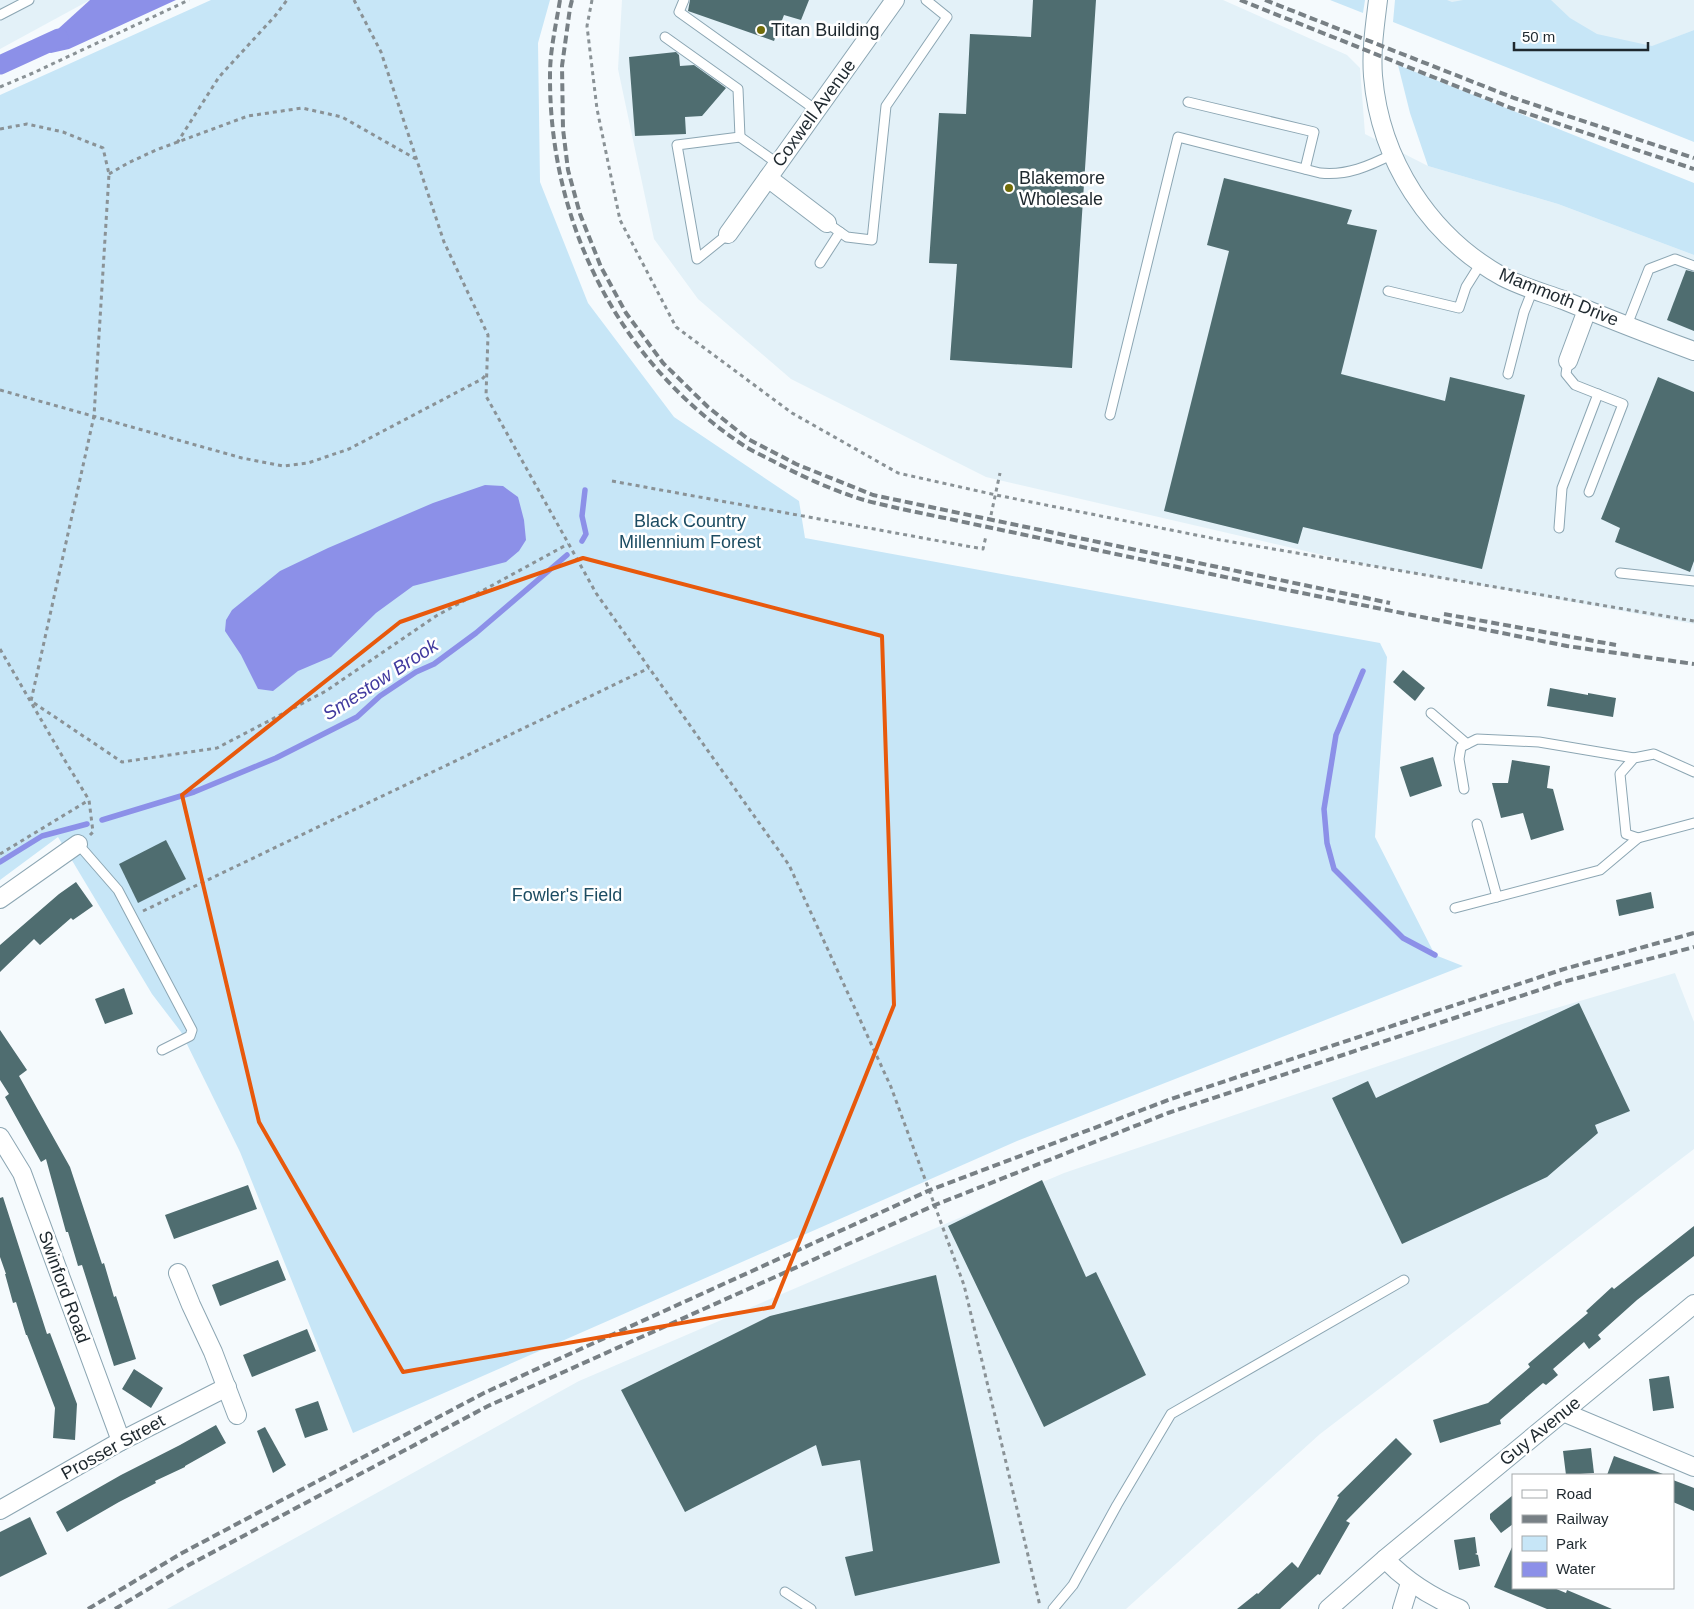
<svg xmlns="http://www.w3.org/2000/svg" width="1694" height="1609" font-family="Arial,sans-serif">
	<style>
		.built { fill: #e3f1f8 }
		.green { fill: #c7e6f7 }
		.water { fill: #8c90e8 }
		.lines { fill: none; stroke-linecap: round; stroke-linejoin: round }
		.stream { stroke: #8c90e8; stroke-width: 5.5 }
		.canal { stroke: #8c90e8; stroke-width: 19 }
		.building { fill: #4f6d70 }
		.lane-casing { stroke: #8ca6b3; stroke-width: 11 }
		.street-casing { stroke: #8ca6b3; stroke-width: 20 }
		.path { stroke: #8a9296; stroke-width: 3; stroke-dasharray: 4 4; stroke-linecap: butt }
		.lane { stroke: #fff; stroke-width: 9 }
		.street { stroke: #fff; stroke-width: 18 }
		.rail { stroke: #788085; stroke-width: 4; stroke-dasharray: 8 4; stroke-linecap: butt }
		.marked { fill: none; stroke: #e8590c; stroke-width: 4; stroke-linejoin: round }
		.poi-dot { fill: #716c09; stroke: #fff; stroke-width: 2 }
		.labels { text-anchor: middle; stroke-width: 5; stroke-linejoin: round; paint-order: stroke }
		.poi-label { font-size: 18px; fill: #1e282e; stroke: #fff; text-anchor: start }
		.street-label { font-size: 18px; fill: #1e282e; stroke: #fff }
		.park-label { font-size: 18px; fill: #1c4c62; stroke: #fff }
		.water-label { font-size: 19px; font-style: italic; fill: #413a9f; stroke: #fff }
	</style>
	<rect width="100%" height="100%" fill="#f5fafd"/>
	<g class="built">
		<path d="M 0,0 L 90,0 L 0,49 Z"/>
		<path d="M 622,0 L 1223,0 L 1347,55 L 1360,68 L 1365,134 L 1428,166 L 1558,204 L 1694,255 L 1694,624 L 1357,563 L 986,477 L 791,379 L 698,299 L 654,239 L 618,69 Z"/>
		<path d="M 1395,0 L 1694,0 L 1694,30 L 1557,84 Z"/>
		<path d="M 1675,973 L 1694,1022 L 1694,1149 L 1320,1434 L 1126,1609 L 167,1609 L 579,1381 L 1064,1173 L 1502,1024 Z"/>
	</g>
	<g class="green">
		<path d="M 211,0 L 550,0 L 538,43 L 540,182 L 588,303 L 674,417 L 799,501 L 805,538 L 1380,643 L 1387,657 L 1375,837 L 1435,955 L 1463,966 L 1017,1141 L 353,1433 L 240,1152 L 181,1032 L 152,994 L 58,837 L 0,880 L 0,95 Z"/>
		<path d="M 1330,0 L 1365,0 L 1363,13 Z"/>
		<path d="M 1395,0 L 1447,0 L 1452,2 L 1463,0 L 1551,0 L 1570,18 L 1597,34 L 1652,46 L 1694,30 L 1694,142 L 1393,22 Z"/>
		<path d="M 1398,65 L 1694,183 L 1694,255 L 1558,204 L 1428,166 L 1410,113 Z"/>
	</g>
	<g class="water">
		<path d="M 90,0 L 176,0 L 69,49 L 51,53 L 36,49 Z"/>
		<path d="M 485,485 L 503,486 L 518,497 L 524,520 L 526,540 L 519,551 L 506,562 L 413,586 L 376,613 L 331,657 L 298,671 L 273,691 L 258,689 L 241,655 L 225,631 L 226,620 L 232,610 L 280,571 L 328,548 L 433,503 Z"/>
	</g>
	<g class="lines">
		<g class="stream">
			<path d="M 582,541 L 586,534 L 582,516 L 585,490"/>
			<path d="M 1363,671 L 1336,735 L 1324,809 L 1327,843 L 1334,869 L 1403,938 L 1435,955"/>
			<path d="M 102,820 L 194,792 L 276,758 L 357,717 L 380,696 L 416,672 L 434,664 L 476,633 L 567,555"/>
			<path d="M 0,862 L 42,836 L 87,824"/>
		</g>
		<path class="canal" d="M 0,65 L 59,38"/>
	</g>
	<g class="building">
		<path d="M 690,0 L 809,0 L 801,20 L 784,15 L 774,41 L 688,11 Z"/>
		<path d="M 1033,0 L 1096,0 L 1072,368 L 950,360 L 957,264 L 929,263 L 939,113 L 966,114 L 970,34 L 1031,37 Z"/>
		<path d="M 676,52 L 679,55 L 680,66 L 694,65 L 726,88 L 702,116 L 685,117 L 686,134 L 635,136 L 629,57 Z"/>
		<path d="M 1224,178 L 1352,210 L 1347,224 L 1377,230 L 1341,374 L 1445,401 L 1450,377 L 1525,395 L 1482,569 L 1303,527 L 1298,544 L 1164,511 L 1229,251 L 1207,245 Z"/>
		<path d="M 1686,270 L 1694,272 L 1694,331 L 1667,320 Z"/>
		<path d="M 1658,377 L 1694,392 L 1694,561 L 1690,572 L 1615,542 L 1620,528 L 1601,519 Z"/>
		<path d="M 1403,670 L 1425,688 L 1415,701 L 1393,682 Z"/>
		<path d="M 1550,688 L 1588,695 L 1588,693 L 1616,698 L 1613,717 L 1547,706 Z"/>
		<path d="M 1433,757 L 1442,786 L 1410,797 L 1400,767 Z"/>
		<path d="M 1512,760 L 1550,766 L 1547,788 L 1553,789 L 1564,830 L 1531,840 L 1523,813 L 1501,818 L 1492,783 L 1508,783 Z"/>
		<path d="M 166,840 L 186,879 L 138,903 L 119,864 Z"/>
		<path d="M 76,882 L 93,906 L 73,920 L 71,918 L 40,945 L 34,939 L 0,972 L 0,945 L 59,894 Z"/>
		<path d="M 1651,892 L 1654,908 L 1619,916 L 1616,900 Z"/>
		<path d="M 124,988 L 133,1014 L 105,1024 L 95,999 Z"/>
		<path d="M 1579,1003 L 1630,1111 L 1595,1125 L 1598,1133 L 1547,1177 L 1402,1244 L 1332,1098 L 1368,1081 L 1376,1098 Z"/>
		<path d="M 0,1030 L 27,1070 L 19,1076 L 70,1167 L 102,1264 L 104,1263 L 114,1297 L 116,1296 L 136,1359 L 114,1366 L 82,1265 L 78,1266 L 68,1232 L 66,1232 L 46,1159 L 41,1162 L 5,1097 L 9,1094 L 0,1080 Z"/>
		<path d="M 1042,1180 L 1086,1277 L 1096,1272 L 1146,1375 L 1044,1427 L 948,1226 Z"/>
		<path d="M 248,1185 L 257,1209 L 174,1239 L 165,1215 Z"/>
		<path d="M 3,1197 L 47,1334 L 50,1333 L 77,1404 L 75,1440 L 53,1438 L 55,1408 L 27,1335 L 26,1335 L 16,1302 L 13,1303 L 5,1274 L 6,1274 L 0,1257 L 0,1198 Z"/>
		<path d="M 1694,1226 L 1694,1256 L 1637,1300 L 1598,1335 L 1601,1339 L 1589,1349 L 1584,1342 L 1553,1369 L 1558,1375 L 1546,1385 L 1543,1383 L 1500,1420 L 1501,1424 L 1440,1443 L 1433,1420 L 1488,1403 L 1530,1367 L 1528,1364 L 1588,1313 L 1586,1311 L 1612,1287 L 1614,1289 Z"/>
		<path d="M 278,1260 L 286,1280 L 220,1306 L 212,1285 Z"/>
		<path d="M 936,1275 L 1000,1563 L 855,1596 L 845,1557 L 873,1551 L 860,1460 L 822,1466 L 816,1445 L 685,1512 L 621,1390 L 770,1316 Z"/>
		<path d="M 307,1329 L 316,1351 L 252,1377 L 243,1355 Z"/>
		<path d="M 134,1369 L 163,1388 L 151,1408 L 122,1389 Z"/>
		<path d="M 1669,1376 L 1674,1408 L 1653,1411 L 1649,1379 Z"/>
		<path d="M 318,1401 L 328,1430 L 305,1438 L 295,1409 Z"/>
		<path d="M 216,1425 L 226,1443 L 185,1466 L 185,1467 L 155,1481 L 156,1483 L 119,1502 L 67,1532 L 56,1512 L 121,1475 L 180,1445 Z"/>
		<path d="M 265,1427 L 286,1465 L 273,1473 L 257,1431 Z"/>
		<path d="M 1396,1438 L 1412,1454 L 1346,1521 L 1350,1523 L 1320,1575 L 1318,1574 L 1280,1609 L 1237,1609 L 1257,1593 L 1258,1594 L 1292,1562 L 1298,1568 L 1339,1497 L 1337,1496 Z"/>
		<path d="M 1591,1448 L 1594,1473 L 1566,1475 L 1563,1451 Z"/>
		<path d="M 1614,1456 L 1663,1474 L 1663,1475 L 1607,1475 Z"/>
		<path d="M 1673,1480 L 1694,1488 L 1694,1511 L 1673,1502 Z"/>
		<path d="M 1513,1495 L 1513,1524 L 1501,1533 L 1490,1519 L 1490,1514 Z"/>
		<path d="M 30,1517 L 47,1554 L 0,1577 L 0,1532 Z"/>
		<path d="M 1475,1537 L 1477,1553 L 1475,1554 L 1478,1555 L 1480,1566 L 1459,1570 L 1454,1540 Z"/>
		<path d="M 1513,1545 L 1513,1588 L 1554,1588 L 1566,1593 L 1567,1590 L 1612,1609 L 1547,1609 L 1494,1587 Z"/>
	</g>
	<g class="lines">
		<g class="lane-casing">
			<g id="lane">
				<path d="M 684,0 L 679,12 L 816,110"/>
				<path d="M 0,15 L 29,0"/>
				<path d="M 665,37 L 738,89 L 740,137"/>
				<path d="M 1188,102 L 1314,132 L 1305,169"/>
				<path d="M 827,223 L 847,237 L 872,240 L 886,106 L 947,17 L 926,0"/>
				<path d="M 728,234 L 697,259 L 677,145 L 740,137 L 777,163"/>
				<path d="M 820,263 L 840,232"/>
				<path d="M 1388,291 L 1459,308 L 1466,287 L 1481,263"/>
				<path d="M 1627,325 L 1649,269 L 1675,259 L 1694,266"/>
				<path d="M 1568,361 L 1566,374 L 1575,385 L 1623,404 L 1589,492"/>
				<path d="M 1508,374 L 1524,312 L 1533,289"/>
				<path d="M 1110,415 L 1178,137 L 1320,173 C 1347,176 1369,166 1393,154"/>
				<path d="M 1559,528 L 1562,488 L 1598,394"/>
				<path d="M 1620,573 L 1694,581"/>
				<path d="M 1431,713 L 1467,744"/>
				<path d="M 1694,772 L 1654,754 L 1634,758 L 1620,774 L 1626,834 L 1638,838 L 1694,823"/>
				<path d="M 1464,789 L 1459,759 L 1461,747 L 1477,739 L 1539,742 L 1634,758"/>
				<path d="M 1477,824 L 1497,897"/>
				<path d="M 78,844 L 118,890 L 192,1030 L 190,1036 L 162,1050"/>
				<path d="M 1455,908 L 1600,870 L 1638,838"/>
				<path d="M 785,1592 L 811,1609"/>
				<path d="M 1053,1609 L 1073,1585 L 1117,1505 L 1171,1414 L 1404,1280"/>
			</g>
		</g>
		<g class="street-casing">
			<g id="street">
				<path d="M 1378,0 C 1375,25 1371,50 1373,76 C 1380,160 1429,236 1503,277 C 1522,287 1544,293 1563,300 C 1607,318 1650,335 1694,351"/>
				<path d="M 768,178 L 827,223"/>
				<path d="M 728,234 L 895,0"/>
				<path d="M 1568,361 L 1587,310"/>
				<path d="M 0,899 L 78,844"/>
				<path d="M 0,1137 L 22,1173 L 121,1441"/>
				<path d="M 178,1273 L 191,1305 L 213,1352 L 237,1415"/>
				<path d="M 1563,1412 L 1694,1467"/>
				<path d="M 0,1510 L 121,1441 L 227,1387"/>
				<path d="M 1385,1559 C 1407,1582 1431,1597 1460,1609"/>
				<path d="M 1328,1609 L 1385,1559 L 1694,1304"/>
				<path d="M 1402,1609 L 1410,1583"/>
			</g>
		</g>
		<g class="path">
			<path d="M 354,0 L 381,52 L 444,242 L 488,335 L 486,396 L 596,593 L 789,865 L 891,1087 L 964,1285 L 1040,1606"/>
			<path d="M 592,0 L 587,26 L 597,109 L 620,220 L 676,327 L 792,413 L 898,473 L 996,495 L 1221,540 L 1694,621"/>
			<path d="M 0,87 L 33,73 L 189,0"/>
			<path d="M 0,129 L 27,124 L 63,132 L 103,148 L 109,174 L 94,416 L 31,701 L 122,762 L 217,748 L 326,691 L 436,616 L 568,544"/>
			<path d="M 177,143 L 219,77 L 275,16 L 287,0"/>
			<path d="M 109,174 L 128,163 L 156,150 L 248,116 L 302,108 L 342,117 L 416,159"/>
			<path d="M 0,390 L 242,458 L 283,466 L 308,463 L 349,449 L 482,379 L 487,374"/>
			<path d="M 612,481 L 983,549 L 986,536"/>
			<path d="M 991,515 L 1000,473"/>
			<path d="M 0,649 L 64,759 L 89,800 L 93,832 L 90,835"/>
			<path d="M 0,854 L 89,800"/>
			<path d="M 143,911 L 649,668"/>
		</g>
		<use href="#lane" class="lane"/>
		<use href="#street" class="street"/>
		<g class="rail">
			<path d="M 560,0 C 556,25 550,50 550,75 C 549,224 619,362 743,445 C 752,451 763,456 773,461 C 797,474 823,486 849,495 C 864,501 881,504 897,508 L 1287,590 L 1567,646 L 1694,664"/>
			<path d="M 572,0 L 570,8 L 562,66 L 563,129 L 568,170 L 580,214 L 601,267 L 626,313 L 663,363 L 708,407 L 748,439 L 796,464 L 873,495 L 1390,603"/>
			<path d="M 1240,0 L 1511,108 L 1694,169"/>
			<path d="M 1265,0 L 1514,98 L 1694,158"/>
			<path d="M 1444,614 L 1616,645"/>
			<path d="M 88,1609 L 182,1553 L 484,1393 L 930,1190 L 1171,1099 L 1564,969 L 1694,933"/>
			<path d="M 115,1609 L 185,1567 L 488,1406 L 935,1205 L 1168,1113 L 1563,982 L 1694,947"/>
		</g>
	</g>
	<path class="marked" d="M 583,558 L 882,636 L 894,1005 L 773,1307 L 403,1372 L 259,1122 L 182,795 L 400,622 Z"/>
	<g class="poi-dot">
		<circle cx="761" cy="30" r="5"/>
		<circle cx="1009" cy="188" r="5"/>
	</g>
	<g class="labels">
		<g class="poi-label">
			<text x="771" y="36">Titan Building</text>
			<text x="1019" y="184">Blakemore<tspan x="1019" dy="21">Wholesale</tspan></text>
		</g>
		<g class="street-label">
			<text transform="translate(814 113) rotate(-54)" y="6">Coxwell Avenue</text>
			<text transform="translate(1559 297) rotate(22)" y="6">Mammoth Drive</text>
			<text transform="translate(64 1287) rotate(70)" y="6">Swinford Road</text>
			<text transform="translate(1540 1431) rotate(-39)" y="6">Guy Avenue</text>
			<text transform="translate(113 1447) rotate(-29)" y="6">Prosser Street</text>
		</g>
		<g class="park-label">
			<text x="690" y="527">Black Country<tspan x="690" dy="21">Millennium Forest</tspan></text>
			<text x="567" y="901">Fowler's Field</text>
		</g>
		<g class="water-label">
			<text transform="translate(380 679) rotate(-33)" y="7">Smestow Brook</text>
		</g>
	</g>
	<rect x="1512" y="1474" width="162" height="115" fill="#ffffff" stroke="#a5a9ab"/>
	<rect x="1522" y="1490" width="25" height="8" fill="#ffffff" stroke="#a5a9ab"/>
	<text x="1556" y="1499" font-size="15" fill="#1e282e">Road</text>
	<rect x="1522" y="1515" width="25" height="8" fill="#788085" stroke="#a5a9ab"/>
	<text x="1556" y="1524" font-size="15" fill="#1e282e">Railway</text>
	<rect x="1522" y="1536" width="25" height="15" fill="#c7e6f7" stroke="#a5a9ab"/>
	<text x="1556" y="1549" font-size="15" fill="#1e282e">Park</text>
	<rect x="1522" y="1562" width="25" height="15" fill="#8c90e8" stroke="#a5a9ab"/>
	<text x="1556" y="1574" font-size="15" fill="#1e282e">Water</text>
	<path d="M1514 42v8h134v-8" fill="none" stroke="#1e282e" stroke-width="2.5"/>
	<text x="1522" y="42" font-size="15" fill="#1e282e" stroke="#ffffff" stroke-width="4" paint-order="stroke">50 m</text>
</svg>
